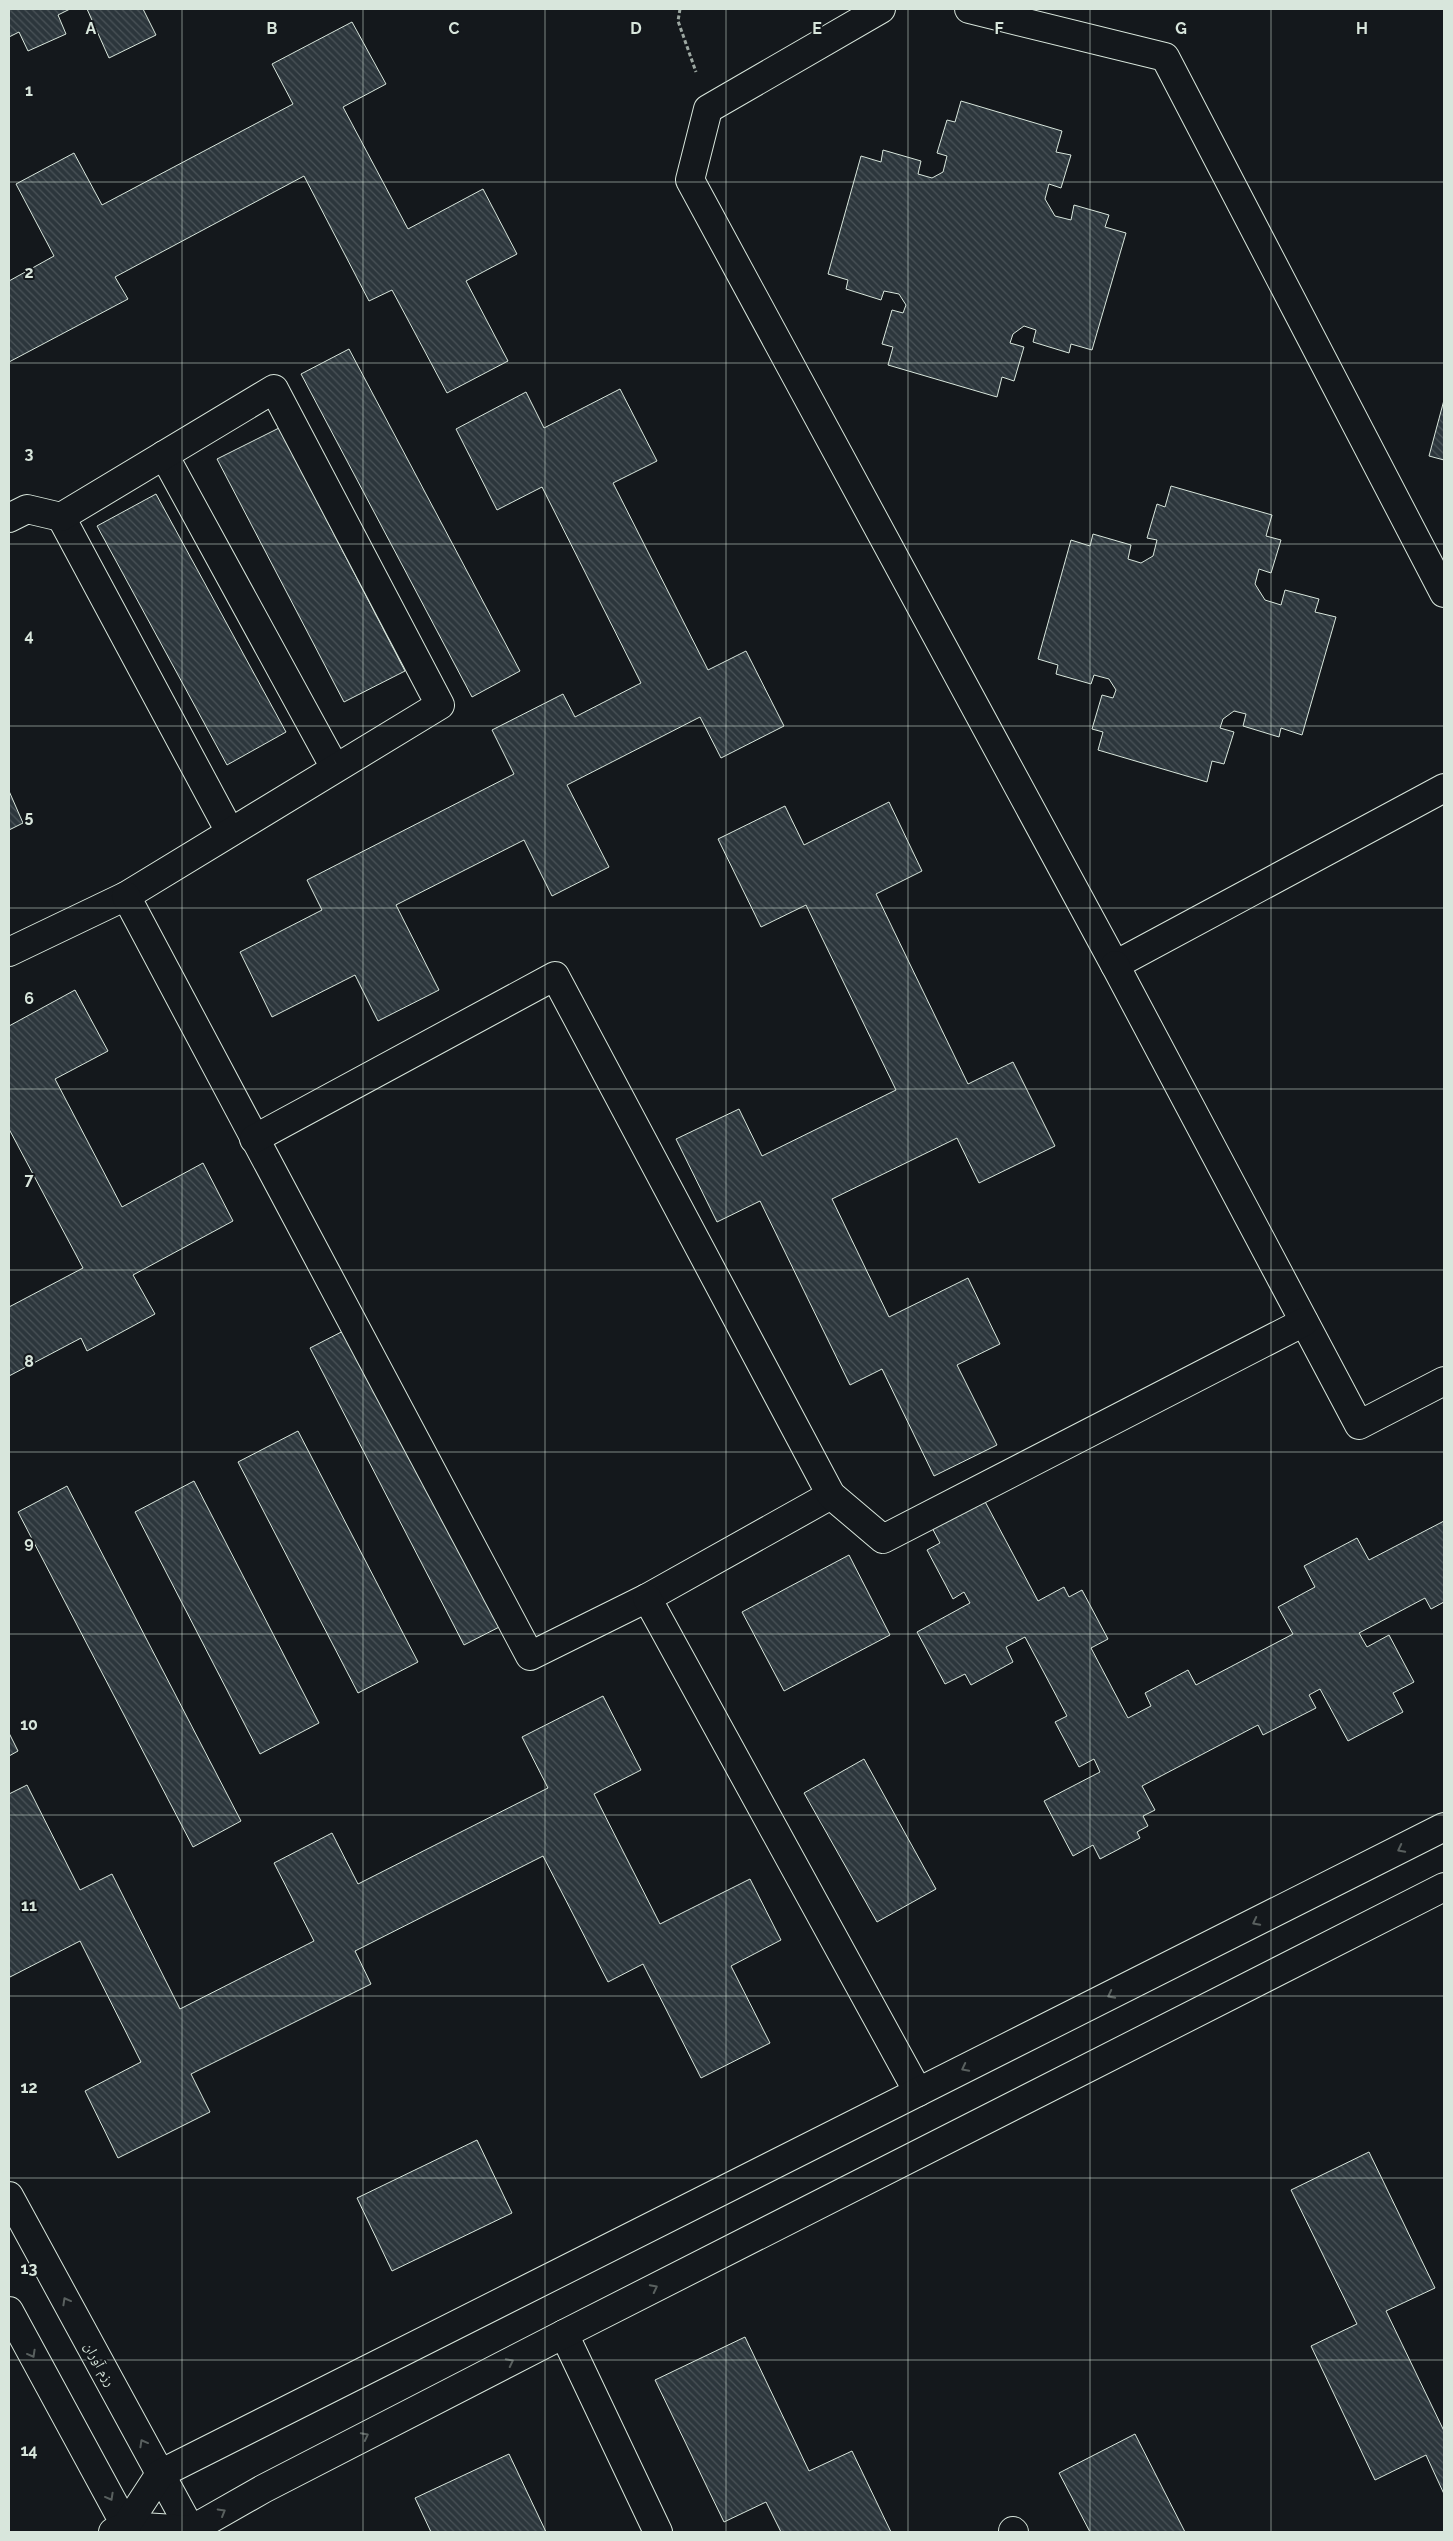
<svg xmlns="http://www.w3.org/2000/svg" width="1453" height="2541" font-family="Raleway,'Noto Naskh Arabic',sans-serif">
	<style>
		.building { fill: url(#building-back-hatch); stroke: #d8e6dc }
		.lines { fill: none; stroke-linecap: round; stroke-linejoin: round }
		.minor-casing { stroke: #d8e6dc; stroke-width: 30 }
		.path { stroke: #9da8a2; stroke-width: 3; stroke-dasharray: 4 2.5; stroke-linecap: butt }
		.minor { stroke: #14181c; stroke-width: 28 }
		.oneway { stroke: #59605f }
		.grid { fill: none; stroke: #d8e6dc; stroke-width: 1; stroke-opacity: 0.55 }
		.labels { text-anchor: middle; stroke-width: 4; stroke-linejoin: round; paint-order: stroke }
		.street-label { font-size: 14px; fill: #d8e6dc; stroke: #14181c }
		.grid-label { font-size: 16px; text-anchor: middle; font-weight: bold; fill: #d8e6dc; stroke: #14181c; stroke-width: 4; stroke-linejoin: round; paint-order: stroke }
	</style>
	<defs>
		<pattern id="building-back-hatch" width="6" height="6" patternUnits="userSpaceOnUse" patternTransform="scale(1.25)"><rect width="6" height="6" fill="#2c363c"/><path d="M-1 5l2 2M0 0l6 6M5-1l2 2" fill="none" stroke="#4a5358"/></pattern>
	</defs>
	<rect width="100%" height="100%" fill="#14181c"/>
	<g class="building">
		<path d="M 9,9 L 70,9 L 58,15 L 66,34 L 28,51 L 19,32 L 9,37 Z"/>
		<path d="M 87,9 L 143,9 L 156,35 L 109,58 Z"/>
		<path d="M 352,22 L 386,84 L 343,107 L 408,229 L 483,189 L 517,254 L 466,281 L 508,361 L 447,393 L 392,290 L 369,301 L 304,176 L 115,277 L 128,299 L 9,362 L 9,281 L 54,256 L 16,184 L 74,153 L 102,205 L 293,104 L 272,64 Z"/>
		<path d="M 961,101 L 1062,131 L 1056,152 L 1071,155 L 1061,188 L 1049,184 L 1045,199 L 1055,216 L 1071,220 L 1074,205 L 1109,215 L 1105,227 L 1126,233 L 1092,350 L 1071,344 L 1069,353 L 1033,342 L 1036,330 L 1024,326 L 1013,334 L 1010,343 L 1024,347 L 1014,381 L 1002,377 L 997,397 L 888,365 L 893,347 L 882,344 L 892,310 L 903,313 L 906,305 L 899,294 L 884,291 L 881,300 L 846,289 L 848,280 L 828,274 L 861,156 L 881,162 L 883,150 L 921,161 L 918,174 L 932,178 L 943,172 L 947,156 L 937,153 L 947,120 L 955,122 Z"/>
		<path d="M 349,349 L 520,671 L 472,697 L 301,374 Z"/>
		<path d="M 620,389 L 657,461 L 613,483 L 708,670 L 746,651 L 784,726 L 721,758 L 700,717 L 567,785 L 609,867 L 552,896 L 524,840 L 396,905 L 439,990 L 378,1021 L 355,975 L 272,1017 L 240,952 L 322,910 L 307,880 L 514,774 L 492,730 L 563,694 L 575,717 L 641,683 L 542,487 L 497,510 L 456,429 L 526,392 L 544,428 Z"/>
		<path d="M 1444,400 L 1444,460 L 1429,456 Z"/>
		<path d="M 279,428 L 405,671 L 344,702 L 217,459 Z"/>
		<path d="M 1171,486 L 1272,515 L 1266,536 L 1281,540 L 1271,573 L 1259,569 L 1255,584 L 1265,600 L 1281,605 L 1285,590 L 1319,599 L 1315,612 L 1336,617 L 1302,735 L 1281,728 L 1279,737 L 1243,726 L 1246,714 L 1234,711 L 1223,719 L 1220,728 L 1234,732 L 1224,764 L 1212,761 L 1207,782 L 1098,750 L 1103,732 L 1092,729 L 1102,695 L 1113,698 L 1116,690 L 1109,679 L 1094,675 L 1091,684 L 1056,674 L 1058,665 L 1038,659 L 1071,540 L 1090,546 L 1093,534 L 1131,545 L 1128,559 L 1141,563 L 1153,556 L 1157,540 L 1147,538 L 1157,504 L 1165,507 Z"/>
		<path d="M 156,494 L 286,732 L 227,765 L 97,526 Z"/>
		<path d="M 9,791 L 23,823 L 9,830 Z"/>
		<path d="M 889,802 L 922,871 L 876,894 L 968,1084 L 1013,1062 L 1055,1146 L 979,1183 L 957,1138 L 832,1199 L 889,1317 L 968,1278 L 1000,1344 L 957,1365 L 997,1445 L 934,1476 L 882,1369 L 850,1385 L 760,1201 L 717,1222 L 676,1139 L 739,1109 L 762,1156 L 896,1090 L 806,905 L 761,927 L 718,839 L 785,806 L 804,845 Z"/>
		<path d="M 75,990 L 108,1051 L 55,1079 L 122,1207 L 203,1163 L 233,1221 L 133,1275 L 155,1314 L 87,1351 L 81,1338 L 9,1376 L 9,1307 L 83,1268 L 9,1129 L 9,1026 Z"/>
		<path d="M 357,1324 L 511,1621 L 464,1645 L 310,1348 Z"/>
		<path d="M 298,1431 L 418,1662 L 358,1693 L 238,1462 Z"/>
		<path d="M 194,1481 L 319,1723 L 260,1754 L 135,1512 Z"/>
		<path d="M 67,1486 L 241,1821 L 193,1847 L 18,1512 Z"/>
		<path d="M 981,1494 L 1038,1601 L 1064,1587 L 1069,1597 L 1082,1590 L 1108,1639 L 1091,1648 L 1128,1718 L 1151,1706 L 1145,1693 L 1188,1670 L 1196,1685 L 1293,1634 L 1278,1607 L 1315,1587 L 1304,1566 L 1357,1538 L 1369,1560 L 1444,1521 L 1444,1602 L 1431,1609 L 1425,1598 L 1359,1633 L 1367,1647 L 1389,1635 L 1414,1682 L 1393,1693 L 1403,1712 L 1348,1741 L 1320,1689 L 1309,1695 L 1316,1708 L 1263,1735 L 1258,1725 L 1142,1786 L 1155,1810 L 1143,1816 L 1148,1826 L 1137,1832 L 1140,1838 L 1100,1859 L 1093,1845 L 1073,1856 L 1044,1801 L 1100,1772 L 1094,1759 L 1079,1767 L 1055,1722 L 1067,1716 L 1025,1637 L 1006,1647 L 1013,1662 L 971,1685 L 965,1674 L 945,1684 L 917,1632 L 970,1603 L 964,1592 L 953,1599 L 927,1550 L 940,1543 L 929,1522 Z"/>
		<path d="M 849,1555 L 890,1635 L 784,1691 L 742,1612 Z"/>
		<path d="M 603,1696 L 641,1770 L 594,1794 L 660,1924 L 750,1879 L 781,1940 L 731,1966 L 770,2043 L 701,2078 L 643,1964 L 608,1982 L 543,1856 L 355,1951 L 371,1984 L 191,2074 L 210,2112 L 118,2158 L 85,2091 L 141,2062 L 80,1941 L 10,1977 L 9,1975 L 9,1794 L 27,1785 L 80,1890 L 112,1874 L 180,2009 L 314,1941 L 274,1863 L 332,1833 L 358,1884 L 548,1788 L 522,1737 Z"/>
		<path d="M 9,1733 L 18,1751 L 9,1756 Z"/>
		<path d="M 864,1759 L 936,1889 L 877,1922 L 804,1793 Z"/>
		<path d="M 477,2140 L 512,2213 L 392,2271 L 357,2198 Z"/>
		<path d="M 1369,2152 L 1435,2288 L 1386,2311 L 1444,2431 L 1444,2494 L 1426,2455 L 1375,2480 L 1311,2346 L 1357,2324 L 1291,2190 Z"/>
		<path d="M 745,2337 L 809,2471 L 852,2451 L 891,2532 L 781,2532 L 766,2502 L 724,2522 L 655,2380 Z"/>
		<path d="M 1135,2434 L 1185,2532 L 1090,2532 L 1059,2473 Z"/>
		<path d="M 509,2454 L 546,2532 L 431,2532 L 415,2498 Z"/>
	</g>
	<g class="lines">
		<g class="minor-casing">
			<g id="minor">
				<path d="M 881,9 L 708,109 L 690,180 L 1115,965 L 1444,788"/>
				<path d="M 969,9 L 1165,57 L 1444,593"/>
				<path d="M 164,455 L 335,768"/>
				<path d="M 61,517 L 230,832"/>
				<path d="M 9,518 L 27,509 L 61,517 L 274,389 L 440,705 L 126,896 L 9,952"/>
				<path d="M 126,896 L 530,1656 L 647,1598 L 831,1495"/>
				<path d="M 1115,965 L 1359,1425 L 1444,1381"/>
				<path d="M 254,1139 L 555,976 L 831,1495 L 883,1539 L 1304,1322"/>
				<path d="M 647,1598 L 918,2092"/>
				<path d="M 9,2196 L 192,2532"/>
				<path d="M 9,2311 L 129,2532"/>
				<path d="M 564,2334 L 658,2532"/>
				<path d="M 126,2526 L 191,2530 L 263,2489 L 564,2334 L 1444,1887"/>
				<path d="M 1013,2531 L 1014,2532"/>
				<path d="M 113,2532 L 126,2526 L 160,2474 L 1444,1827"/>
			</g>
		</g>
		<path class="path" d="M 680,9 L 678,21 L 696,72"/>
		<use href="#minor" class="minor"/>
	</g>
	<defs><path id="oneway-chevron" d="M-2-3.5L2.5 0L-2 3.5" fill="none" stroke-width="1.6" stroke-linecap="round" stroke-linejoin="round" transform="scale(1.25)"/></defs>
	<g class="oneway">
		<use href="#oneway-chevron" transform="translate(1401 1849) rotate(153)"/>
		<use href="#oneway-chevron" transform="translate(1256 1922) rotate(153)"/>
		<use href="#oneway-chevron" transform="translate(1111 1995) rotate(153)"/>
		<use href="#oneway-chevron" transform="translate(965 2068) rotate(153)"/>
		<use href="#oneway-chevron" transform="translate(654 2288) rotate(-27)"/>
		<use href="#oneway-chevron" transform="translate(66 2301) rotate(-119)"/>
		<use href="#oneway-chevron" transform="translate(32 2354) rotate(61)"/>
		<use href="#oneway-chevron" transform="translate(510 2362) rotate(-27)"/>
		<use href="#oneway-chevron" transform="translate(365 2436) rotate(-27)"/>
		<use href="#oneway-chevron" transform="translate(143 2443) rotate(-119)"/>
		<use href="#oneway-chevron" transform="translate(110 2497) rotate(61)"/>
		<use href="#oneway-chevron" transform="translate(222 2512) rotate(-30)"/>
	</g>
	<path class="grid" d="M 182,9 L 182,2532M 363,9 L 363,2532M 545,9 L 545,2532M 726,9 L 726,2532M 908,9 L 908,2532M 1090,9 L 1090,2532M 1271,9 L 1271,2532M 9,182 L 1444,182M 9,363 L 1444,363M 9,544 L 1444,544M 9,726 L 1444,726M 9,908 L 1444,908M 9,1089 L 1444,1089M 9,1270 L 1444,1270M 9,1452 L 1444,1452M 9,1634 L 1444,1634M 9,1815 L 1444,1815M 9,1996 L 1444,1996M 9,2178 L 1444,2178M 9,2360 L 1444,2360"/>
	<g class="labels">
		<g class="street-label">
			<text transform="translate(100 2364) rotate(61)" y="5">رزم آوران</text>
		</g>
	</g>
	<g class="grid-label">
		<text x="91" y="34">A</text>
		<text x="272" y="34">B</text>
		<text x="454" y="34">C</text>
		<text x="636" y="34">D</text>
		<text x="817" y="34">E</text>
		<text x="999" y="34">F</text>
		<text x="1181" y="34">G</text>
		<text x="1362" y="34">H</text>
		<text x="29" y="96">1</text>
		<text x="29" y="278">2</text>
		<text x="29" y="459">3</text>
		<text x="29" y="641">4</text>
		<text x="29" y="822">5</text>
		<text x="29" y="1004">6</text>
		<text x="29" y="1185">7</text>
		<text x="29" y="1367">8</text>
		<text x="29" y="1548">9</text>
		<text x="29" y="1730">10</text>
		<text x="29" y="1911">11</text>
		<text x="29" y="2093">12</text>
		<text x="29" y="2274">13</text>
		<text x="29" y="2456">14</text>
	</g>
	<rect width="1453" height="2541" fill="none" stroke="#d8e6dc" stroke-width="20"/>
</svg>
